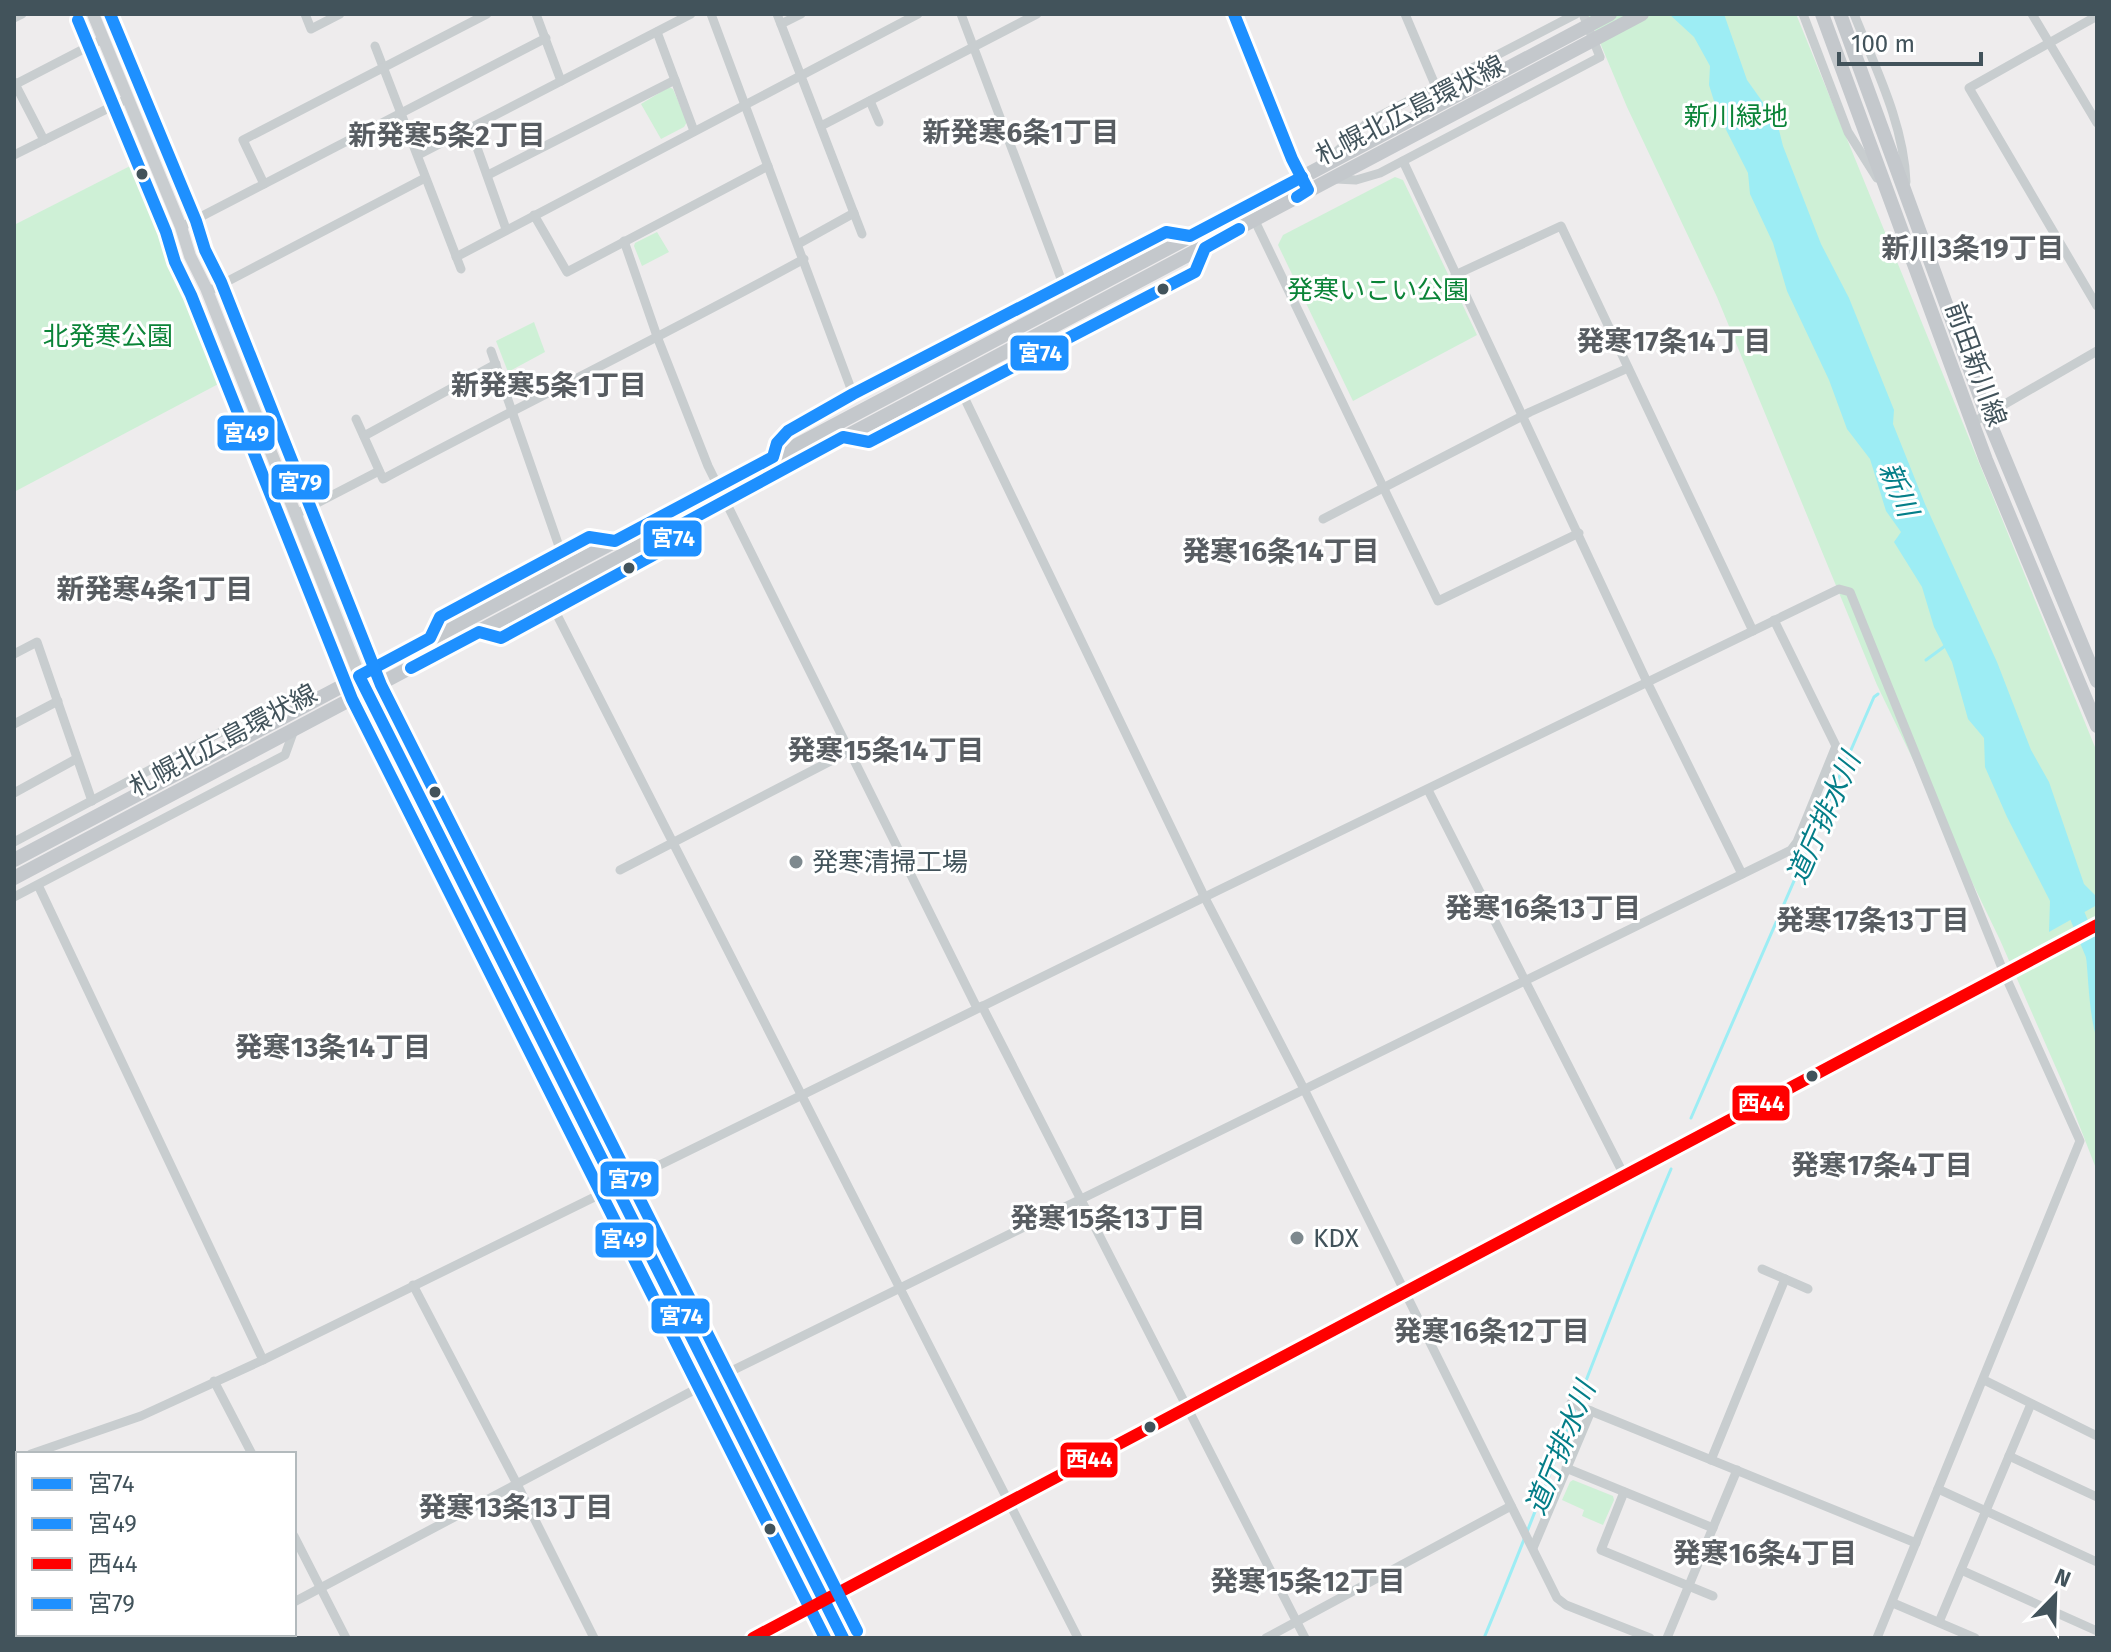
<svg xmlns="http://www.w3.org/2000/svg" width="2111" height="1652" font-family="'Fira Sans','Noto Sans JP',sans-serif">
	<style>
		.green { fill: #cef0d6 }
		.water { fill: #9dedf4 }
		.lines { fill: none; stroke-linecap: round; stroke-linejoin: round }
		.stream { stroke: #9dedf4; stroke-width: 3 }
		.river { stroke: #9dedf4; stroke-width: 16 }
		.street { stroke: #c8cdcf; stroke-width: 9 }
		.secondary { stroke: #c9cdd0; stroke-width: 12 }
		.primary { stroke: #c4c8cc; stroke-width: 14 }
		.bus-1-casing { stroke: #fff; stroke-width: 18 }
		.bus-2-casing { stroke: #fff; stroke-width: 18 }
		.bus-3-casing { stroke: #fff; stroke-width: 18 }
		.bus-4-casing { stroke: #fff; stroke-width: 18 }
		.bus-1 { stroke: #1e90ff; stroke-width: 12 }
		.bus-2 { stroke: #1e90ff; stroke-width: 12 }
		.bus-3 { stroke: #f00; stroke-width: 12 }
		.bus-4 { stroke: #1e90ff; stroke-width: 12 }
		.bus-dot { fill: #42535b; stroke: #fff; stroke-width: 3 }
		.poi-dot { fill: #7e898e; stroke: #fff; stroke-width: 3 }
		.labels { text-anchor: middle; stroke-width: 6; stroke-linejoin: round; paint-order: stroke }
		.street-label { font-size: 26px; fill: #42535b; stroke: #fff }
		.park-label { font-size: 26px; fill: #0b8438; stroke: #fff }
		.poi-label { font-size: 26px; fill: #42535b; stroke: #fff; text-anchor: start }
		.neighbourhood-label { font-size: 28px; font-weight: bold; fill: #585d62; stroke: #fff }
		.water-label { font-size: 28px; font-style: italic; fill: #047e88; stroke: #fff }
		.line-badge { stroke: #fff; stroke-width: 3 }
		.badge-label { font-size: 22px; text-anchor: middle; font-weight: bold; fill: #fff }
	</style>
	<rect width="100%" height="100%" fill="#eeeced"/>
	<g class="green">
		<path d="M 1588,14 L 1796,14 L 2097,752 L 2097,1171 L 2064,1086 L 2000,940 L 1877,685 L 1717,297 L 1627,107 Z"/>
		<path d="M 669,87 L 673,89 L 687,122 L 684,127 L 661,139 L 641,104 Z"/>
		<path d="M 138,162 L 224,381 L 14,492 L 14,225 Z"/>
		<path d="M 1395,177 L 1403,180 L 1477,335 L 1353,401 L 1278,245 L 1283,235 Z"/>
		<path d="M 657,232 L 669,252 L 642,266 L 634,246 L 635,243 Z"/>
		<path d="M 534,322 L 545,352 L 508,372 L 496,341 Z"/>
		<path d="M 1573,1480 L 1613,1496 L 1614,1500 L 1603,1525 L 1582,1516 L 1584,1510 L 1562,1500 L 1570,1482 Z"/>
	</g>
	<g class="water">
		<path d="M 1669,14 L 1724,14 L 1747,80 L 1777,122 L 1783,146 L 1821,244 L 1849,298 L 1894,410 L 1893,424 L 1925,504 L 1997,662 L 2031,750 L 2049,782 L 2084,884 L 2097,897 L 2097,905 L 2049,932 L 2050,901 L 2007,817 L 1985,767 L 1984,738 L 1968,719 L 1952,662 L 1934,627 L 1922,587 L 1894,542 L 1901,532 L 1886,511 L 1870,459 L 1847,429 L 1829,380 L 1787,291 L 1773,243 L 1750,194 L 1748,173 L 1718,114 L 1709,85 L 1710,66 L 1694,37 Z"/>
		<path d="M 2097,941 L 2097,1040 C 2088,1010 2089,978 2085,947 Z"/>
	</g>
	<g class="lines">
		<g class="stream">
			<path d="M 1926,660 L 1945,646"/>
			<path d="M 1691,1118 L 1874,697 L 1878,694"/>
			<path d="M 1484,1638 C 1549,1483 1605,1324 1671,1169"/>
		</g>
		<path class="river" d="M 2070,898 L 2097,963"/>
		<g class="street">
			<path d="M 305,14 L 311,29 L 340,14"/>
			<path d="M 536,14 L 561,81"/>
			<path d="M 711,14 L 853,394"/>
			<path d="M 777,14 L 862,234"/>
			<path d="M 961,14 L 1063,284"/>
			<path d="M 1405,14 L 1436,87"/>
			<path d="M 1803,14 L 1848,132 L 1877,178"/>
			<path d="M 1854,14 C 1875,67 1904,124 1906,182"/>
			<path d="M 2032,14 L 2097,123"/>
			<path d="M 2097,16 L 1969,88 L 2097,306"/>
			<path d="M 14,18 L 22,14"/>
			<path d="M 781,24 L 801,14"/>
			<path d="M 657,32 L 694,131"/>
			<path d="M 375,46 L 461,269"/>
			<path d="M 14,82 L 44,140"/>
			<path d="M 14,85 L 103,39"/>
			<path d="M 870,101 L 879,122"/>
			<path d="M 821,126 L 1037,14"/>
			<path d="M 470,128 L 506,229"/>
			<path d="M 14,155 L 127,99"/>
			<path d="M 418,155 L 691,14"/>
			<path d="M 1331,157 L 1368,122 L 1576,14"/>
			<path d="M 1403,161 L 1647,682 L 1742,874"/>
			<path d="M 488,175 L 675,80"/>
			<path d="M 1336,179 L 1356,180 L 1380,173 L 1600,57 L 1583,14"/>
			<path d="M 264,184 L 243,140 L 487,14"/>
			<path d="M 534,215 L 567,272 L 768,166"/>
			<path d="M 1255,221 L 1438,601 L 1579,533"/>
			<path d="M 181,227 L 546,38"/>
			<path d="M 624,241 L 658,339 L 708,466 L 977,1008"/>
			<path d="M 798,244 L 854,213"/>
			<path d="M 456,257 L 918,14"/>
			<path d="M 1455,275 L 1561,226 L 1753,631"/>
			<path d="M 207,292 L 425,178"/>
			<path d="M 491,351 L 561,552"/>
			<path d="M 963,395 L 1205,898 L 1304,1089 L 1557,1598 L 1566,1605 L 1650,1638"/>
			<path d="M 356,419 L 383,479 C 523,404 665,335 804,259"/>
			<path d="M 1972,423 L 2097,351"/>
			<path d="M 364,436 L 496,364"/>
			<path d="M 843,437 L 869,442 L 1195,272 L 1205,248"/>
			<path d="M 773,457 L 777,443 L 788,431 L 853,394 L 1166,232 L 1189,236"/>
			<path d="M 296,514 L 379,471"/>
			<path d="M 1323,519 L 1530,412 L 1628,368"/>
			<path d="M 555,611 L 1078,1638"/>
			<path d="M 479,632 L 501,638 L 670,546 L 677,527"/>
			<path d="M 430,638 L 440,617 L 589,537 L 615,541"/>
			<path d="M 14,654 L 37,642 L 92,801"/>
			<path d="M 14,724 L 58,701"/>
			<path d="M 1428,790 L 1624,1175"/>
			<path d="M 14,793 L 76,759"/>
			<path d="M 14,842 L 225,730 L 255,731"/>
			<path d="M 620,870 L 850,751"/>
			<path d="M 38,885 L 263,1360"/>
			<path d="M 14,897 L 285,755 L 294,730"/>
			<path d="M 982,1006 L 1305,1638"/>
			<path d="M 1762,1269 L 1808,1289"/>
			<path d="M 413,1285 L 517,1484 L 594,1638"/>
			<path d="M 1984,1380 L 2097,1436"/>
			<path d="M 214,1381 L 252,1454"/>
			<path d="M 1571,1403 L 1916,1543"/>
			<path d="M 31,1454 L 141,1416 L 263,1360 L 1219,890 L 1839,589 L 1850,592 L 2004,973 L 2080,1141 L 1877,1638"/>
			<path d="M 2009,1456 L 2097,1497"/>
			<path d="M 14,1460 L 18,1459"/>
			<path d="M 1711,1460 L 1785,1279"/>
			<path d="M 1566,1468 L 1713,1528"/>
			<path d="M 14,1472 L 18,1481"/>
			<path d="M 1938,1489 L 2097,1562"/>
			<path d="M 1624,1492 L 1601,1550 L 1713,1596"/>
			<path d="M 294,1536 L 346,1638"/>
			<path d="M 1533,1548 L 1591,1411"/>
			<path d="M 1961,1570 L 2097,1631"/>
			<path d="M 294,1602 L 713,1380 L 1791,850 L 1797,842 L 1836,746 L 1774,620"/>
			<path d="M 1893,1603 L 1975,1638"/>
			<path d="M 1939,1622 L 2031,1404"/>
			<path d="M 97,1634 L 99,1638"/>
			<path d="M 226,1638 L 234,1634"/>
			<path d="M 1266,1638 L 1511,1506"/>
			<path d="M 1667,1638 L 1737,1470"/>
		</g>
		<g class="secondary">
			<path d="M 93,14 L 181,227 L 190,256 L 206,288 L 366,692 L 843,1638"/>
			<path d="M 1234,14 L 1292,159 L 1305,184"/>
			<path d="M 753,1638 L 2097,925"/>
		</g>
		<g class="primary">
			<path d="M 1822,14 L 1986,460 L 2097,726"/>
			<path d="M 1840,14 L 1987,416 L 2097,681"/>
			<path d="M 14,860 L 1610,14"/>
			<path d="M 14,878 L 1642,14"/>
		</g>
		<g class="bus-1-casing">
			<g id="bus-1">
				<path d="M 1234,14 L 1292,159 L 1308,190 L 1297,197"/>
				<path d="M 411,668 L 479,632 L 501,638 L 670,546 L 677,527 L 843,437 L 869,442 L 1195,272 L 1205,248 L 1239,229"/>
				<path d="M 843,1638 L 359,676 L 430,638 L 440,617 L 589,537 L 615,541 L 773,457 L 777,443 L 788,431 L 853,394 L 1166,232 L 1190,236 L 1302,177"/>
			</g>
		</g>
		<g class="bus-2-casing">
			<path id="bus-2" d="M 78,20 L 166,232 L 175,262 L 191,295 L 352,699 L 825,1638"/>
		</g>
		<g class="bus-3-casing">
			<path id="bus-3" d="M 753,1638 L 2097,925"/>
		</g>
		<g class="bus-4-casing">
			<path id="bus-4" d="M 110,14 L 196,221 L 205,250 L 221,282 L 381,685 L 857,1631"/>
		</g>
		<use href="#bus-1" class="bus-1"/>
		<use href="#bus-2" class="bus-2"/>
		<use href="#bus-3" class="bus-3"/>
		<use href="#bus-4" class="bus-4"/>
	</g>
	<g class="bus-dot">
		<circle cx="142" cy="174" r="7"/>
		<circle cx="1163" cy="289" r="7"/>
		<circle cx="629" cy="568" r="7"/>
		<circle cx="435" cy="792" r="7"/>
		<circle cx="1812" cy="1076" r="7"/>
		<circle cx="1150" cy="1427" r="7"/>
		<circle cx="770" cy="1529" r="7"/>
	</g>
	<g class="poi-dot">
		<circle cx="796" cy="862" r="8"/>
		<circle cx="1297" cy="1238" r="8"/>
	</g>
	<g class="labels">
		<g class="street-label">
			<text transform="translate(1410 110) rotate(-27)" y="9">札幌北広島環状線</text>
			<text transform="translate(1976 364) rotate(70)" y="9">前田新川線</text>
			<text transform="translate(223 740) rotate(-28)" y="9">札幌北広島環状線</text>
		</g>
		<g class="park-label">
			<text x="1736" y="125">新川緑地</text>
			<text x="1378" y="299">発寒いこい公園</text>
			<text x="108" y="345">北発寒公園</text>
		</g>
		<g class="poi-label">
			<text x="812" y="871">発寒清掃工場</text>
			<text x="1313" y="1247">KDX</text>
		</g>
		<g class="neighbourhood-label">
			<text x="1021" y="142">新発寒6条1丁目</text>
			<text x="447" y="145">新発寒5条2丁目</text>
			<text x="1973" y="258">新川3条19丁目</text>
			<text x="1674" y="351">発寒17条14丁目</text>
			<text x="549" y="395">新発寒5条1丁目</text>
			<text x="1281" y="561">発寒16条14丁目</text>
			<text x="155" y="599">新発寒4条1丁目</text>
			<text x="886" y="760">発寒15条14丁目</text>
			<text x="1543" y="918">発寒16条13丁目</text>
			<text x="1873" y="930">発寒17条13丁目</text>
			<text x="333" y="1057">発寒13条14丁目</text>
			<text x="1882" y="1175">発寒17条4丁目</text>
			<text x="1108" y="1228">発寒15条13丁目</text>
			<text x="1492" y="1341">発寒16条12丁目</text>
			<text x="516" y="1517">発寒13条13丁目</text>
			<text x="1765" y="1563">発寒16条4丁目</text>
			<text x="1308" y="1591">発寒15条12丁目</text>
		</g>
		<g class="water-label">
			<text transform="translate(1899 489) rotate(67)" y="10">新川</text>
			<text transform="translate(1823 818) rotate(-66)" y="10">道庁排水川</text>
			<text transform="translate(1560 1448) rotate(-68)" y="10">道庁排水川</text>
		</g>
	</g>
	<g class="line-badge">
		<rect x="1009" y="334" width="61" height="38" rx="8" fill="#1e90ff"/>
		<rect x="216" y="414" width="60" height="38" rx="8" fill="#1e90ff"/>
		<rect x="270" y="463" width="61" height="38" rx="8" fill="#1e90ff"/>
		<rect x="642" y="519" width="61" height="39" rx="8" fill="#1e90ff"/>
		<rect x="1731" y="1084" width="60" height="38" rx="8" fill="#f00"/>
		<rect x="599" y="1160" width="61" height="38" rx="8" fill="#1e90ff"/>
		<rect x="594" y="1221" width="61" height="38" rx="8" fill="#1e90ff"/>
		<rect x="650" y="1297" width="61" height="38" rx="8" fill="#1e90ff"/>
		<rect x="1059" y="1441" width="60" height="38" rx="8" fill="#f00"/>
	</g>
	<g class="badge-label">
		<text x="1040" y="361">宮74</text>
		<text x="246" y="441">宮49</text>
		<text x="300" y="490">宮79</text>
		<text x="673" y="546">宮74</text>
		<text x="1761" y="1111">西44</text>
		<text x="630" y="1187">宮79</text>
		<text x="624" y="1247">宮49</text>
		<text x="681" y="1324">宮74</text>
		<text x="1089" y="1467">西44</text>
	</g>
	<rect width="2111" height="1652" fill="none" stroke="#42535b" stroke-width="32"/>
	<rect x="16" y="1452" width="280" height="184" fill="#ffffff" stroke="#b3babd" stroke-width="2"/>
	<rect x="32" y="1478" width="40" height="12" fill="#1e90ff" stroke="#b3babd" stroke-width="2"/>
	<text x="88" y="1492" font-size="24" fill="#42535b">宮74</text>
	<rect x="32" y="1518" width="40" height="12" fill="#1e90ff" stroke="#b3babd" stroke-width="2"/>
	<text x="88" y="1532" font-size="24" fill="#42535b">宮49</text>
	<rect x="32" y="1558" width="40" height="12" fill="#ff0000" stroke="#b3babd" stroke-width="2"/>
	<text x="88" y="1572" font-size="24" fill="#42535b">西44</text>
	<rect x="32" y="1598" width="40" height="12" fill="#1e90ff" stroke="#b3babd" stroke-width="2"/>
	<text x="88" y="1612" font-size="24" fill="#42535b">宮79</text>
	<g transform="translate(2055 1596) rotate(23)" stroke="#ffffff" stroke-width="6" paint-order="stroke">
	<path d="M0-6L14 30L0 20L-14 30Z" fill="#42535b"/>
	<text y="-12" font-size="22" font-weight="bold" text-anchor="middle" fill="#42535b">N</text>
	</g>
	<path d="M1839 52v12h142v-12" fill="none" stroke="#42535b" stroke-width="4"/>
	<text x="1851" y="52" font-size="24" fill="#42535b" stroke="#ffffff" stroke-width="6" paint-order="stroke">100 m</text>
</svg>
